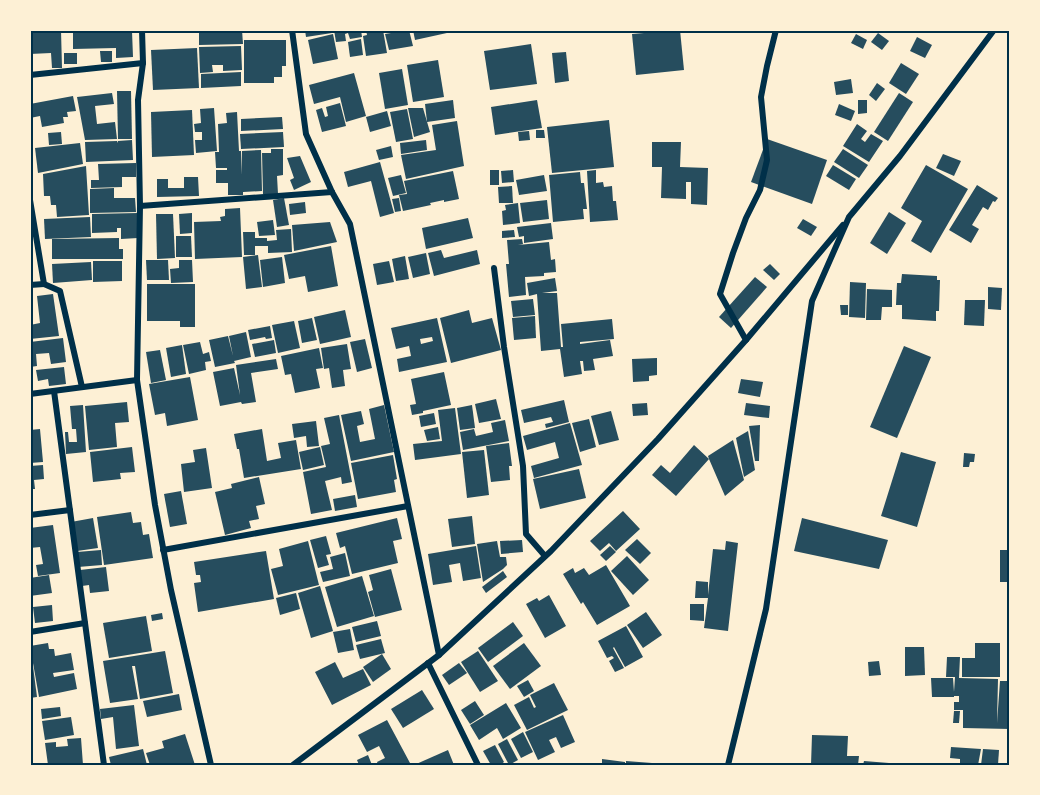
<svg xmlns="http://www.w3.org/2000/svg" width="1040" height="795" font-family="Quicksand,sans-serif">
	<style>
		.building { fill: #264d5e; fill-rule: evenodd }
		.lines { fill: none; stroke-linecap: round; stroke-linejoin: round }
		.minor { stroke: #003049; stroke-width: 6 }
		.neatline { fill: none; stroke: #003049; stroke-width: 2 }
	</style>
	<rect width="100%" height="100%" fill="#fdf0d5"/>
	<g class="building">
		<path d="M 30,30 L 61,30 L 62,68 L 52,68 L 51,53 L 30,54 Z"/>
		<path d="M 89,30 L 132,31 L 133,57 L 116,58 L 116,48 L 73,49 L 73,32 L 89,32 Z"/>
		<path d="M 199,30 L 242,30 L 243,44 L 199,45 Z"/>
		<path d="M 305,30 L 331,30 L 332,33 L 306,37 Z"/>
		<path d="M 334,30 L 361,30 L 362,37 L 350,39 L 348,33 L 345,34 L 346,41 L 336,42 Z"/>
		<path d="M 366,30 L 383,30 L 387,53 L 366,56 L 363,36 L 367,35 Z"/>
		<path d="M 409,30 L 413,46 L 389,50 L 385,34 Z"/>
		<path d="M 413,30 L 456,30 L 456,31 L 415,40 Z"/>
		<path d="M 680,30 L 684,70 L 636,75 L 632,34 Z"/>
		<path d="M 878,33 L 889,41 L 882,50 L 871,42 Z"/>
		<path d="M 333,34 L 338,59 L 313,64 L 308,40 Z"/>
		<path d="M 856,34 L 867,40 L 863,49 L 851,43 Z"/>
		<path d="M 917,37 L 932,45 L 925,58 L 910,51 Z"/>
		<path d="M 361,39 L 363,55 L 350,57 L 348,42 Z"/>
		<path d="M 244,40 L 286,40 L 286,66 L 282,66 L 282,77 L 274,77 L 274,83 L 244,83 Z"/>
		<path d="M 531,44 L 537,84 L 490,90 L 484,51 Z"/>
		<path d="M 241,46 L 242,70 L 223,71 L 223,65 L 212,65 L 213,72 L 200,73 L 199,47 Z"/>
		<path d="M 197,48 L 199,88 L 153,90 L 151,50 Z"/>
		<path d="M 100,51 L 112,51 L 112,62 L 101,62 Z"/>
		<path d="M 566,52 L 569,81 L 555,83 L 552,53 Z"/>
		<rect x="64" y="53" width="13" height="11"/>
		<path d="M 438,60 L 444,97 L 413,102 L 407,65 Z"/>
		<path d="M 901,63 L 919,74 L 906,94 L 889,83 Z"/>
		<path d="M 402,69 L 408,105 L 385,109 L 379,73 Z"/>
		<path d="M 241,72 L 241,86 L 201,88 L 201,74 Z"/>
		<path d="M 354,73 L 366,116 L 346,122 L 340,97 L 314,104 L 309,85 Z"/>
		<path d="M 851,79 L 853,93 L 836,95 L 834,82 Z"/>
		<path d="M 877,83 L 885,89 L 876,101 L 869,95 Z"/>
		<path d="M 117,91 L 131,91 L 132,139 L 118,139 Z"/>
		<path d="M 112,93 L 114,104 L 95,106 L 97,124 L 115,122 L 117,139 L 85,140 L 77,97 Z"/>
		<path d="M 899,93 L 913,102 L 888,141 L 874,132 Z"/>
		<path d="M 73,96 L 76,111 L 67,112 L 68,117 L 63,117 L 64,123 L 42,127 L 40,116 L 30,118 L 30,104 Z"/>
		<path d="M 453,100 L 455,118 L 427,122 L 425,104 Z"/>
		<path d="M 537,100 L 542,128 L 495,135 L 491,107 Z"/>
		<path d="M 858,100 L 867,100 L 867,113 L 858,114 Z"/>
		<path d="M 340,103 L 346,126 L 322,132 L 316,110 L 322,108 L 325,117 L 328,116 L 326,107 Z"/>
		<path d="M 839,104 L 855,111 L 851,121 L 835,115 Z"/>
		<path d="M 214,108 L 217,151 L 196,153 L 195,140 L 202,140 L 202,132 L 195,132 L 194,124 L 201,123 L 200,109 Z"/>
		<path d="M 408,108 L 423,108 L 430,132 L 414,137 Z"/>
		<path d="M 407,109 L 413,139 L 396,142 L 390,112 Z"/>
		<path d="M 192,110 L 194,155 L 152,157 L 151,112 Z"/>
		<path d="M 387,111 L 391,126 L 370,132 L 366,117 Z"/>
		<path d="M 237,112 L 239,151 L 241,151 L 242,175 L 242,151 L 261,150 L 262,191 L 243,192 L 243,195 L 228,195 L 228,183 L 216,183 L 216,170 L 227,170 L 227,168 L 216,168 L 215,152 L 219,152 L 218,124 L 227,123 L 226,113 Z"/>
		<path d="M 282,117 L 283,129 L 241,131 L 241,119 Z"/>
		<path d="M 609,120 L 614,167 L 552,173 L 547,127 Z"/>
		<path d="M 457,121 L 464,166 L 406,179 L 401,155 L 436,150 L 432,125 Z"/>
		<path d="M 857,124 L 867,131 L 861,139 L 865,142 L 871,134 L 883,141 L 869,162 L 843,146 Z"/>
		<path d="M 536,130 L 544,130 L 545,138 L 536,138 Z"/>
		<path d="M 529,131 L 530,140 L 519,141 L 518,132 Z"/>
		<path d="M 61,132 L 62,144 L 49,145 L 48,133 Z"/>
		<path d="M 283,132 L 284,147 L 241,149 L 240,134 Z"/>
		<path d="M 767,139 L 827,160 L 812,204 L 751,182 Z"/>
		<path d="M 132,140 L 133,160 L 86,162 L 85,142 L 117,141 L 117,143 L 118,141 Z"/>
		<path d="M 426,140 L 427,150 L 401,154 L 400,143 Z"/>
		<path d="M 652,142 L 681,142 L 680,167 L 708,168 L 707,205 L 691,204 L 691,182 L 686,182 L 686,199 L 661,198 L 662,167 L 652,167 Z"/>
		<path d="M 80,143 L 83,164 L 38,173 L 35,148 Z"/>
		<path d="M 391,146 L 393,157 L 379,160 L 376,150 Z"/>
		<path d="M 271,149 L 283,149 L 283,175 L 277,176 L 278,194 L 263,194 L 262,153 L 271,153 Z"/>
		<path d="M 843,149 L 868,165 L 859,178 L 834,162 Z"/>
		<path d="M 943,154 L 961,161 L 954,176 L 936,168 Z"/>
		<path d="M 300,156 L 311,182 L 294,190 L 290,180 L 294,178 L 287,158 Z"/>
		<path d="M 380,162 L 394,213 L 380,217 L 371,181 L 348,187 L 344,172 Z"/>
		<path d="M 136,163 L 136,177 L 122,177 L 122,187 L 91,188 L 91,180 L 99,180 L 98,164 Z"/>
		<path d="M 833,165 L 856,179 L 849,190 L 826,176 Z"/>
		<path d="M 926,165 L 968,189 L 931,253 L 911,241 L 922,221 L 901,208 Z"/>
		<path d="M 86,166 L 89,215 L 57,217 L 56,205 L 51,205 L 50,196 L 44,196 L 43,174 Z"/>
		<rect x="490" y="170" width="9" height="15"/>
		<path d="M 513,170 L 514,182 L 502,183 L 501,171 Z"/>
		<path d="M 596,170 L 596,183 L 603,182 L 604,187 L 612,186 L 613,201 L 616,201 L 618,220 L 590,222 L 587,171 Z"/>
		<path d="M 453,171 L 459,199 L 444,202 L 444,200 L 430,203 L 431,205 L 403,211 L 399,195 L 407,194 L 404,181 Z"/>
		<path d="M 580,172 L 581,183 L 584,183 L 587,209 L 583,209 L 584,219 L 553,222 L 549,175 Z"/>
		<path d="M 401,175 L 406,193 L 393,196 L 388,178 Z"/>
		<path d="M 544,175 L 547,191 L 519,195 L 516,180 Z"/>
		<path d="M 184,177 L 198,177 L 199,196 L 157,197 L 157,179 L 168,179 L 168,188 L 184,188 Z"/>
		<path d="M 977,185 L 998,198 L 995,202 L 993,201 L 988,210 L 983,207 L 972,225 L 979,229 L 971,243 L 949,230 Z"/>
		<path d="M 512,186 L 513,203 L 499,203 L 498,187 Z"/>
		<path d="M 114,188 L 114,198 L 135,198 L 136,212 L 90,213 L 90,189 Z"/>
		<path d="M 284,198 L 289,225 L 277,227 L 273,200 Z"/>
		<path d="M 399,198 L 401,211 L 395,212 L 392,199 Z"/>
		<path d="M 547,200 L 549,219 L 523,222 L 520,203 Z"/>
		<path d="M 305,202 L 306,213 L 290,215 L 289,204 Z"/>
		<path d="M 518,203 L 520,223 L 503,225 L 502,211 L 506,210 L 505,205 Z"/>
		<path d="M 240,208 L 242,257 L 195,259 L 194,222 L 221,221 L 220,217 L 225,216 L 225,209 Z"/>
		<path d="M 889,212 L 906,223 L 887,254 L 870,243 Z"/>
		<path d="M 138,213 L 138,238 L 121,239 L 121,228 L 117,228 L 117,232 L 92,233 L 92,214 Z"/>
		<path d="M 192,213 L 192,233 L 180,234 L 179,214 Z"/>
		<path d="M 156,214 L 173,214 L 175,258 L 157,259 Z"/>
		<path d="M 90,217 L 91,237 L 45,239 L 44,219 Z"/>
		<path d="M 468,218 L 473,238 L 426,249 L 422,228 Z"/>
		<path d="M 803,219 L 817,227 L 811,236 L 797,228 Z"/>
		<path d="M 273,220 L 275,235 L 259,236 L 257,222 Z"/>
		<path d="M 330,222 L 337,242 L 294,251 L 292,225 Z"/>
		<path d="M 551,223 L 553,239 L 524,243 L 524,236 L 519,237 L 517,227 Z"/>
		<path d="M 291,229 L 292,252 L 268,253 L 268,246 L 255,246 L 255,255 L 244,255 L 243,232 L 255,232 L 255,238 L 267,238 L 267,241 L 277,240 L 276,230 Z"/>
		<path d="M 514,230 L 515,237 L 502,238 L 502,231 Z"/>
		<path d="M 176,236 L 191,236 L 192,257 L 176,257 Z"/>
		<path d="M 119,238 L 119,249 L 123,249 L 123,259 L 52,259 L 52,239 Z"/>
		<path d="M 522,239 L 523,244 L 518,245 L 549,242 L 551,260 L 555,259 L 556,272 L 544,273 L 544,276 L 525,277 L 526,295 L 509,297 L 506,264 L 509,264 L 507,240 Z"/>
		<path d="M 331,246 L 338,286 L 308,292 L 305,276 L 289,279 L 284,255 Z"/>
		<path d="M 441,250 L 444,258 L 477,250 L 480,264 L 434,276 L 428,253 Z"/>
		<path d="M 426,253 L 430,274 L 413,278 L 408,257 Z"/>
		<path d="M 258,255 L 262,287 L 246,289 L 243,257 Z"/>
		<path d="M 405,256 L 409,279 L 396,281 L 392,259 Z"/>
		<path d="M 282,257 L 285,283 L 263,287 L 260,260 Z"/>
		<path d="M 146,260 L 168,260 L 169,280 L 147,280 Z"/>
		<path d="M 179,260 L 192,260 L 193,282 L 171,283 L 170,269 L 179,268 Z"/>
		<path d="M 93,261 L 122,261 L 122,281 L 93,282 Z"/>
		<path d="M 389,261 L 394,282 L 377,285 L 373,264 Z"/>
		<path d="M 91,262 L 92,280 L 53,283 L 52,264 Z"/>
		<path d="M 770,264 L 780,274 L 774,280 L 763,270 Z"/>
		<path d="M 902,274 L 937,276 L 937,280 L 940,280 L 939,311 L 936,311 L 936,321 L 902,319 L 902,305 L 896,305 L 897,283 L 901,283 Z"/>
		<path d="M 755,277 L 767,287 L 731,328 L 719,317 Z"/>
		<path d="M 555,278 L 557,291 L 542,293 L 557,293 L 561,347 L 563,347 L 561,324 L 612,319 L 614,339 L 580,342 L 580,344 L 610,340 L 613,356 L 593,359 L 595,370 L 584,371 L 583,361 L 580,361 L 582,374 L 564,377 L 560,349 L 541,351 L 537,294 L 529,296 L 527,283 Z"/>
		<path d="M 850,282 L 866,283 L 865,318 L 849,317 Z"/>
		<path d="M 147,284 L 195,284 L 195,327 L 180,327 L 180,321 L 147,321 Z"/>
		<path d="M 988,287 L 1002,288 L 1001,310 L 988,309 Z"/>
		<path d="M 867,289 L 892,290 L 892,307 L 882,307 L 881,320 L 866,320 Z"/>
		<path d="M 53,294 L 59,336 L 30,339 L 30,325 L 40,323 L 37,296 Z"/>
		<path d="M 533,299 L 535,315 L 513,317 L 511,301 Z"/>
		<path d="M 965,300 L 985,300 L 984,326 L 964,325 Z"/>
		<path d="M 840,305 L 848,305 L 848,315 L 841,315 Z"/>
		<path d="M 345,310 L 351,337 L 320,344 L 314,317 Z"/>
		<path d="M 469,310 L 472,323 L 492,318 L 501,350 L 451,363 L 440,318 Z"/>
		<path d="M 535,316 L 536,338 L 514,340 L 512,318 Z"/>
		<path d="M 312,318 L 317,340 L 302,343 L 298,321 Z"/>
		<path d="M 437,318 L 447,362 L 399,372 L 397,359 L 411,356 L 409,346 L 396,349 L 391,328 ZM 432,337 L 433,341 L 421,344 L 420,339 Z"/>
		<path d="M 294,321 L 300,348 L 278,353 L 272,325 Z"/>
		<path d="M 270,326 L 272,338 L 266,339 L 265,337 L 250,340 L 248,330 Z"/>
		<path d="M 246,332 L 251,357 L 234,361 L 235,363 L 215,367 L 209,340 L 228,336 L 233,356 L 229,336 Z"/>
		<path d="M 63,338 L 66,362 L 51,364 L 49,353 L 36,354 L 37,366 L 30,367 L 30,342 Z"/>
		<path d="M 365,339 L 372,368 L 357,372 L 350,342 Z"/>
		<path d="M 274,340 L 276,353 L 255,357 L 252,344 Z"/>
		<path d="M 200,342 L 203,354 L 209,352 L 211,361 L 205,362 L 206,370 L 189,374 L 183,345 Z"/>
		<path d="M 347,344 L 351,369 L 343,370 L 345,386 L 332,388 L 329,368 L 324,369 L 321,348 Z"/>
		<path d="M 182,345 L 186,374 L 171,377 L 166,348 Z"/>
		<path d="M 904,346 L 931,357 L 897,438 L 870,427 Z"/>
		<path d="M 319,348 L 323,368 L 316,369 L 320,388 L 295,393 L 291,374 L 285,375 L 281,356 Z"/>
		<path d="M 160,350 L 166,380 L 151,383 L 146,352 Z"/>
		<path d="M 657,358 L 657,375 L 649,376 L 649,381 L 633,382 L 632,359 Z"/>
		<path d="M 276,359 L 278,369 L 251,373 L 256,402 L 242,404 L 241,402 L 220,406 L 213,372 L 234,368 L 240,395 L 236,365 Z"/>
		<path d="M 64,367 L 66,384 L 49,386 L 48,379 L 38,381 L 36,370 Z"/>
		<path d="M 444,372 L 451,405 L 423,411 L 423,413 L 412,415 L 410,405 L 416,404 L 411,379 Z"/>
		<path d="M 190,377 L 198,420 L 167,426 L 165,413 L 155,415 L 149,384 Z"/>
		<path d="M 741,379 L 763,382 L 760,397 L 738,393 Z"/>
		<path d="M 496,399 L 501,419 L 479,423 L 475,404 Z"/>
		<path d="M 564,400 L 569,422 L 546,428 L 545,424 L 553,422 L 551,417 L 524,423 L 521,410 Z"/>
		<path d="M 127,402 L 129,422 L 115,423 L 117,447 L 89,450 L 85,406 Z"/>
		<path d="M 647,403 L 648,415 L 633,416 L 632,404 Z"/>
		<path d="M 746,403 L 770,406 L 769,418 L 744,415 Z"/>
		<path d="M 83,405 L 86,452 L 66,454 L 65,432 L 68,432 L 69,442 L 77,442 L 76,429 L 72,429 L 70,406 Z"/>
		<path d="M 384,405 L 394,452 L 351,461 L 341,415 L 361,411 L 364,424 L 357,426 L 360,442 L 375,439 L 369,409 Z"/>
		<path d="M 472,405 L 475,428 L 460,430 L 457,408 Z"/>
		<path d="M 455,408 L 461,454 L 415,460 L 413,444 L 442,441 L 438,410 Z"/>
		<path d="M 611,411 L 619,440 L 599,445 L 591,416 Z"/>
		<path d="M 434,413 L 436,424 L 421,427 L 419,416 Z"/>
		<path d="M 339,415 L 352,482 L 342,484 L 341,477 L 325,481 L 332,510 L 311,514 L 303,472 L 326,467 L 321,446 L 330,444 L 324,418 Z"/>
		<path d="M 589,419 L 596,447 L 580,452 L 572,423 Z"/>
		<path d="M 505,420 L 509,441 L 463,450 L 460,432 L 474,429 L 476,436 L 493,432 L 491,423 Z"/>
		<path d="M 316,421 L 319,446 L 307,447 L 306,436 L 294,438 L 292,424 Z"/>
		<path d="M 570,423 L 582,465 L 534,478 L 531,466 L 559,458 L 555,442 L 527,450 L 523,436 Z"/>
		<path d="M 760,425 L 759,461 L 755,461 L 749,426 Z"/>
		<path d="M 438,427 L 440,439 L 427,441 L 424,430 Z"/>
		<path d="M 40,429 L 43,462 L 30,463 L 30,430 Z"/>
		<path d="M 262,429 L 267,461 L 281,458 L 278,443 L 296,440 L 301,469 L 244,478 L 239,449 L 237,449 L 234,434 Z"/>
		<path d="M 748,431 L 755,470 L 744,477 L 736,438 Z"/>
		<path d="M 733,440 L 744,480 L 725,496 L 709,459 L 676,496 L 652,475 L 661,465 L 670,473 L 694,445 L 709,459 L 708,456 Z"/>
		<path d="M 509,443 L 512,466 L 509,466 L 510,480 L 491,482 L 486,446 Z"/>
		<path d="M 132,447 L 135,472 L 120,473 L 121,479 L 93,482 L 90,452 Z"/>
		<path d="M 320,447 L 324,465 L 303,470 L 299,452 Z"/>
		<path d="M 206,448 L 212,488 L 184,492 L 181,464 L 195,462 L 193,450 Z"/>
		<path d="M 484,450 L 489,495 L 467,498 L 462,452 Z"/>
		<path d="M 901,452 L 936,462 L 917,527 L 881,516 Z"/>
		<path d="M 964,453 L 975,454 L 974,462 L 970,462 L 969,467 L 963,467 Z"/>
		<path d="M 393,455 L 397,479 L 394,480 L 396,492 L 358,499 L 351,463 Z"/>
		<path d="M 43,465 L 44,479 L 34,480 L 35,489 L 30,489 L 30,466 Z"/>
		<path d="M 579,469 L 586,498 L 540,509 L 533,479 Z"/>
		<path d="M 259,477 L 265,504 L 256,506 L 259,519 L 249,521 L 251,528 L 225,535 L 215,492 L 232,488 L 231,484 Z"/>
		<path d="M 181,491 L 187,524 L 170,527 L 164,494 Z"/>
		<path d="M 355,495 L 357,507 L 335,511 L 333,499 Z"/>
		<path d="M 623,511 L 640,529 L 616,551 L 609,543 L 600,551 L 590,541 Z"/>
		<path d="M 131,512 L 133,523 L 141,522 L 143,535 L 149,534 L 153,558 L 104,565 L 97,517 Z"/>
		<path d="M 472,516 L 475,544 L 452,547 L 448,519 Z"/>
		<path d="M 93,518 L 98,548 L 77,551 L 71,522 Z"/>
		<path d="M 397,518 L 402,539 L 393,541 L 398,563 L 352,574 L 345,546 L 340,548 L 336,533 Z"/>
		<path d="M 802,518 L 888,540 L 879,569 L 794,551 Z"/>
		<path d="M 53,525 L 60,573 L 38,576 L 36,565 L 43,564 L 40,547 L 30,548 L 30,528 Z"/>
		<path d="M 326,536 L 331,554 L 326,555 L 329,565 L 318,568 L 310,540 Z"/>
		<path d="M 637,539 L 651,553 L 640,564 L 625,550 Z"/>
		<path d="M 522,540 L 523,552 L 501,554 L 500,541 Z"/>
		<path d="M 308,541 L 319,585 L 278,595 L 271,569 L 283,566 L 279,549 Z"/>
		<path d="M 497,541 L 500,557 L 506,557 L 507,565 L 503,569 L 483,582 L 477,544 Z"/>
		<path d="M 726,541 L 738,543 L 728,631 L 704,628 L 708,598 L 695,598 L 696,581 L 708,582 L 708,595 L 713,549 L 725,550 Z"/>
		<path d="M 476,546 L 481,578 L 463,581 L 460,563 L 449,565 L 452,582 L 433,585 L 428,554 Z"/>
		<path d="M 610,546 L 616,552 L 606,561 L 600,555 Z"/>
		<path d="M 101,550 L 102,565 L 78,567 L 77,552 Z"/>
		<rect x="1000" y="550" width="10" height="32"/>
		<path d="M 266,551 L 274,599 L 198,612 L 194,583 L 201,582 L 200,575 L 196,575 L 194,562 Z"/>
		<path d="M 345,553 L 350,576 L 323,582 L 320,572 L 333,569 L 330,557 Z"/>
		<path d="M 627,556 L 649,580 L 633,595 L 611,571 Z"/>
		<path d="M 606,565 L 630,606 L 597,625 L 583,602 L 581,604 L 563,574 L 573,568 L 575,573 L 584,568 L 589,575 Z"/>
		<path d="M 106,567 L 109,591 L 90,593 L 89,585 L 82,586 L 80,570 Z"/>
		<path d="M 391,569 L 402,610 L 375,617 L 368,592 L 373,590 L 369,575 Z"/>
		<path d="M 503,571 L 507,577 L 486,593 L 482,587 Z"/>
		<path d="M 49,575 L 52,593 L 30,596 L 30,578 Z"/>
		<path d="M 362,576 L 374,616 L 337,627 L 325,587 Z"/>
		<path d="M 320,586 L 333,631 L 311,638 L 298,593 Z"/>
		<path d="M 296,593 L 300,609 L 280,615 L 276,598 Z"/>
		<path d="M 549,595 L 566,626 L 545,638 L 526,604 L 537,598 L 539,601 Z"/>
		<path d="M 690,604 L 704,604 L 704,621 L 690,620 Z"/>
		<path d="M 52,605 L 53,621 L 35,623 L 33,607 Z"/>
		<path d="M 646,612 L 662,635 L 643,648 L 627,625 Z"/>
		<path d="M 162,613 L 163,619 L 152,621 L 151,615 Z"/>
		<path d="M 146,616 L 152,651 L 109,658 L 103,623 Z"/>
		<path d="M 377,621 L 381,636 L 356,642 L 352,627 Z"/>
		<path d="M 513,622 L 523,636 L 488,662 L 478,648 Z"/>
		<path d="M 626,626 L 643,657 L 625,667 L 614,647 L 613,648 L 624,668 L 615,672 L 609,661 L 614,658 L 612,656 L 607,658 L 598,641 Z"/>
		<path d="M 350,629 L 354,650 L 338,653 L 333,632 Z"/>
		<path d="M 381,639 L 385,653 L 360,659 L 356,645 Z"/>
		<path d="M 48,643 L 49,649 L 54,649 L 55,656 L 71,653 L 74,670 L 53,673 L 54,677 L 74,673 L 77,689 L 39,697 L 30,646 Z"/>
		<path d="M 524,643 L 541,666 L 510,689 L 493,666 Z"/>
		<path d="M 975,643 L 1000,643 L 1000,677 L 962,677 L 962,658 L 975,658 Z"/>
		<path d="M 905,647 L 924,647 L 925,675 L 905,676 Z"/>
		<path d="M 165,651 L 173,693 L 140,699 L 135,666 L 132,666 L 138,699 L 110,703 L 103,661 Z"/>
		<path d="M 478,651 L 498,681 L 480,692 L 461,662 Z"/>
		<path d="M 382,654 L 391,669 L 373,682 L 363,667 Z"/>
		<path d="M 947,657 L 960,657 L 959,678 L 998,679 L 997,723 L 1000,681 L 1010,681 L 1010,729 L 963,728 L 963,710 L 954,710 L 954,702 L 959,702 L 959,696 L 954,696 L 954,697 L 932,697 L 931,678 L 953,678 L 954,692 L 955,677 L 946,677 Z"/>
		<path d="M 879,661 L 881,675 L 869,676 L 868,662 Z"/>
		<path d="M 335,662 L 343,678 L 363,669 L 371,685 L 332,705 L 315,672 Z"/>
		<path d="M 459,663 L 467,673 L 449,685 L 442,675 Z"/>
		<path d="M 30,666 L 33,666 L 37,697 L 30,698 Z"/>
		<path d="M 528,680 L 534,691 L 524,697 L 517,686 Z"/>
		<path d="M 554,683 L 568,710 L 527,730 L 514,705 L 529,697 L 534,708 L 536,707 L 530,695 Z"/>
		<path d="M 422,690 L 434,709 L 403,728 L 391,709 Z"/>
		<path d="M 179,694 L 182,710 L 147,717 L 143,701 Z"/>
		<path d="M 475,701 L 484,715 L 470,724 L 461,710 Z"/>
		<path d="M 506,703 L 521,728 L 503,739 L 497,728 L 479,740 L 470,725 Z"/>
		<path d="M 134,705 L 139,746 L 116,749 L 113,717 L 101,719 L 100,709 Z"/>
		<path d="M 60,707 L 61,716 L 42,719 L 41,709 Z"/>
		<path d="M 954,711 L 960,711 L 959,723 L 953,723 Z"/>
		<path d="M 563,715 L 575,742 L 561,748 L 556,737 L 549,740 L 555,752 L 538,760 L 525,732 Z"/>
		<path d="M 71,717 L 74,735 L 45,740 L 42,721 Z"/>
		<path d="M 387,720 L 410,763 L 406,765 L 378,765 L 377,762 L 385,758 L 379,746 L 367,752 L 358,735 Z"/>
		<path d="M 523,732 L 533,752 L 521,758 L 511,739 Z"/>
		<path d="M 185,734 L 195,765 L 150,765 L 146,753 L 164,748 L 162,741 Z"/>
		<path d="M 812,735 L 848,736 L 847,756 L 859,756 L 858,765 L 811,765 Z"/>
		<path d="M 81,738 L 83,765 L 48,765 L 45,743 L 56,742 L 56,747 L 68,746 L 67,739 Z"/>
		<path d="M 507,739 L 518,760 L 509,765 L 498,744 Z"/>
		<path d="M 495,745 L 504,762 L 500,765 L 491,765 L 483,751 Z"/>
		<path d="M 951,747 L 981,749 L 978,765 L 960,765 L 960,759 L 950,758 Z"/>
		<path d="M 143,749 L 147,765 L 111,765 L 109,757 Z"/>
		<path d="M 983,749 L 999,750 L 998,765 L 981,765 Z"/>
		<path d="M 448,750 L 454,765 L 414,765 Z"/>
		<path d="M 368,755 L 372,765 L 359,765 L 357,760 Z"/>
		<path d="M 602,759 L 625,762 L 625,765 L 602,765 Z"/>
		<path d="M 626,761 L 652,763 L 652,765 L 626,765 Z"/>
		<path d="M 864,761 L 889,763 L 889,765 L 863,765 Z"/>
	</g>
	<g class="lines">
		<g class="minor">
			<path d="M 142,30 L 143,63 L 138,100 L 140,206 L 137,380 L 155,505 L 171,590 L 211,765"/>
			<path d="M 292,30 L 306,134 L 332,192 L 350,224 L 439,655"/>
			<path d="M 30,75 L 143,63"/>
			<path d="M 30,200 L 44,284 L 60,291 L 82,387"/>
			<path d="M 140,206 L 332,192"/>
			<path d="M 494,268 L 504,347 L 523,466 L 526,534 L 545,556"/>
			<path d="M 30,285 L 44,284"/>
			<path d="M 746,340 L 720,294 L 733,253 L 746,218 L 760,190 L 767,160 L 761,97 L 767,66 L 776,30"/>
			<path d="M 54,391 L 104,765"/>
			<path d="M 30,394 L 137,380"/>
			<path d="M 30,515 L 70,510"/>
			<path d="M 163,550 L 408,506"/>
			<path d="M 30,632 L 85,623"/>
			<path d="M 428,663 L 478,765"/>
			<path d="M 293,765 L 439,655 L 551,551 L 658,439 L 746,340 L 843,225"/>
			<path d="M 728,765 L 766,609 L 812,301 L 849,217 L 900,156 L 994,30"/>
		</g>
	</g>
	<rect width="1040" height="795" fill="none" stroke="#fdf0d5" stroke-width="63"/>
	<rect x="32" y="32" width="976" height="732" class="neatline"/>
</svg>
